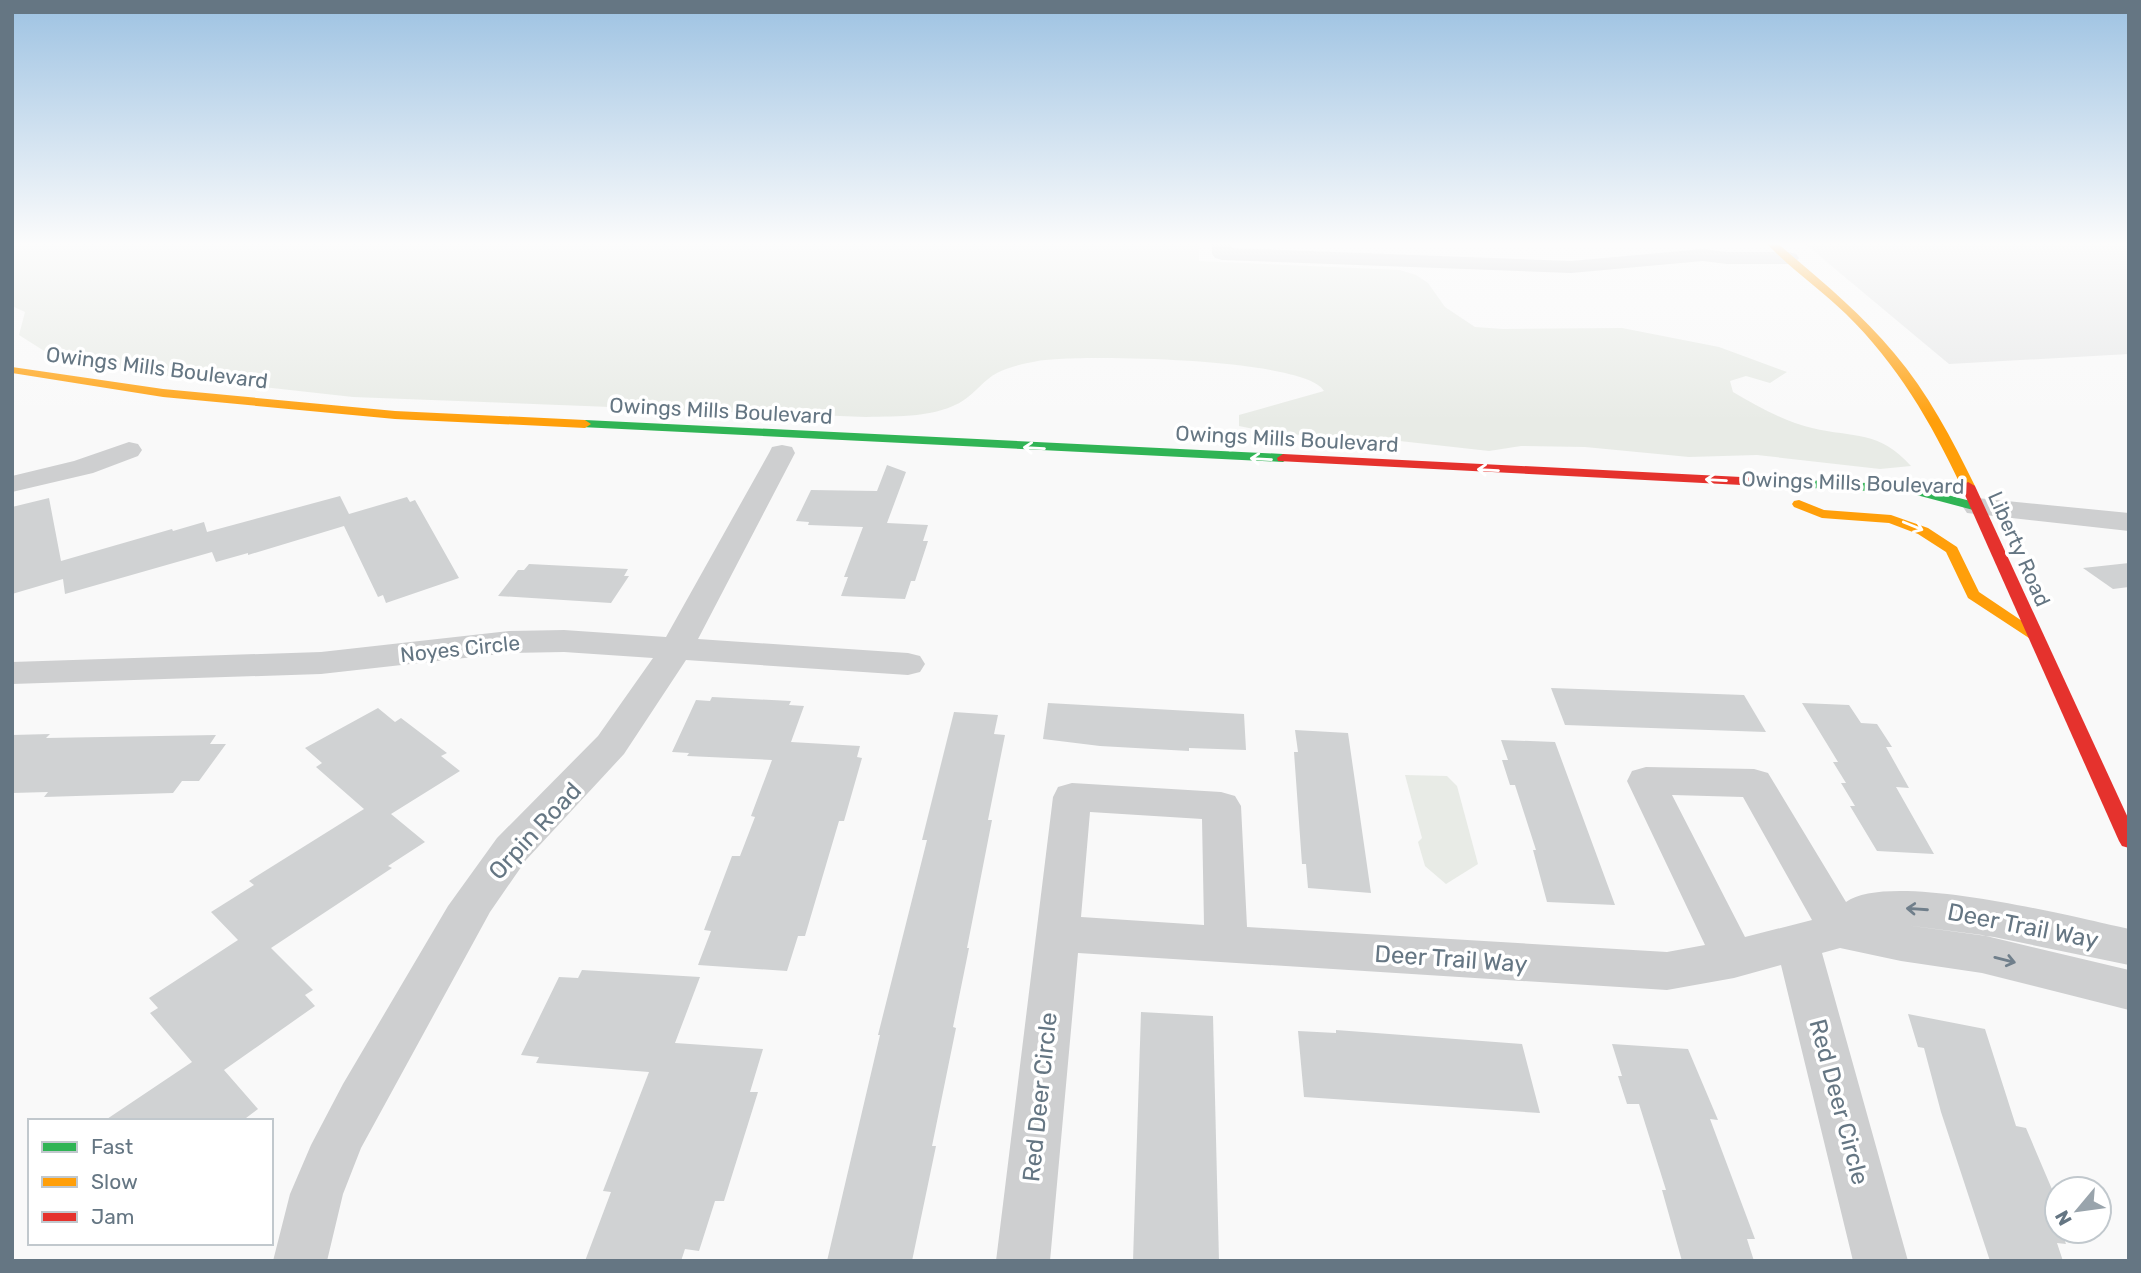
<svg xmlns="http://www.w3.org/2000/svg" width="2141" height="1273" font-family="Rubik,sans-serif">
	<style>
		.built { fill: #e8e9e9 }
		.green { fill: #e8ebe6 }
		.building { fill: #d0d2d3 }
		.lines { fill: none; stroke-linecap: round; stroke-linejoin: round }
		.street { fill: #cecfd0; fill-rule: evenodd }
		.fast { fill: #30b455; fill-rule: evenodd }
		.slow { fill: #ff9f0a; fill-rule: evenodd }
		.jam { fill: #e5322d; fill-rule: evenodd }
		.oneway { stroke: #fff }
		.oneway2 { stroke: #707f8b }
		.labels { text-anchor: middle; stroke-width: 7; stroke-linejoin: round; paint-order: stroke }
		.street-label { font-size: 21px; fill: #657683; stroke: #fff }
		.near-street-label { font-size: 24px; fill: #657683; stroke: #fff }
	</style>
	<rect width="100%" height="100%" fill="#f9f9f9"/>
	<path class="built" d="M 1804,243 L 2129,243 L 2129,354 L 1949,364 Z"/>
	<g class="green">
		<path d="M 12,243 L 1199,243 L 1199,261 L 1400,270 L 1416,275 L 1428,283 L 1445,307 L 1475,327 L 1503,329 L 1622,328 L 1719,347 L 1787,372 L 1770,383 L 1746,376 L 1730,381 L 1733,392 C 1757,406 1785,422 1812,428 C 1854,438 1879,430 1911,466 L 1880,469 L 1757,455 L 1689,457 L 1585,447 L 1521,446 L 1489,451 L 1364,437 L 1278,434 L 1239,426 L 1239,415 L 1324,391 C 1307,358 1079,354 1038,361 C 1026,363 1008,367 997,373 C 985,379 976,392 964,400 C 937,418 898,416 866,417 L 353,397 L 182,378 L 60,361 L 19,335 L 25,312 L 12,306 Z"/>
		<path d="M 1405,775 L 1447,776 L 1457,786 L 1478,864 L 1446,884 L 1425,866 L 1418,842 L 1422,838 Z"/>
	</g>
	<g class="building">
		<path d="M 887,465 L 906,472 L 887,523 L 928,525 L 923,541 L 928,541 L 915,581 L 911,581 L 905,599 L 841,596 L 848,577 L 844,577 L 863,527 L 808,525 L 809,522 L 796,521 L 811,490 L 877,491 Z"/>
		<path d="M 340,496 L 349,514 L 407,497 L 410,502 L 415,500 L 459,578 L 386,603 L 383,595 L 378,597 L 344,526 L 248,555 L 248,553 L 216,562 L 212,552 L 65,594 L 63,579 L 12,594 L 12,507 L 49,498 L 61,561 L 172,529 L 173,531 L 204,522 L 207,532 Z"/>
		<path d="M 2129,563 L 2129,587 L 2113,589 L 2083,568 Z"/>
		<path d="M 529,564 L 628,569 L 624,576 L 629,576 L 611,603 L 498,596 L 518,570 L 524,570 Z"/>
		<path d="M 1551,688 L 1744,695 L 1766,732 L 1565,725 Z"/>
		<path d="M 712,697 L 791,701 L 789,705 L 804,706 L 791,742 L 860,746 L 857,757 L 862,758 L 844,821 L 839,821 L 805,936 L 798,936 L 787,971 L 698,965 L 711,931 L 704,930 L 732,856 L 740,856 L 755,817 L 751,816 L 772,760 L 687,756 L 689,753 L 672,752 L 696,700 L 710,701 Z"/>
		<path d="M 1048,703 L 1244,714 L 1246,750 L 1189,748 L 1189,751 L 1100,746 L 1043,739 Z"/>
		<path d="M 1802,703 L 1849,705 L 1861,723 L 1877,724 L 1892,747 L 1886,747 L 1909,788 L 1896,787 L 1934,854 L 1877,851 L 1850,806 L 1855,806 L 1841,783 L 1846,783 L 1833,762 L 1838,762 Z"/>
		<path d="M 378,708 L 395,722 L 401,718 L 447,753 L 441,756 L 460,771 L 391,814 L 425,842 L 388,866 L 392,868 L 271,948 L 313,990 L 305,995 L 315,1006 L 224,1070 L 258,1109 L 242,1121 L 104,1121 L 192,1062 L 150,1013 L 158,1008 L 149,998 L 238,940 L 211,912 L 254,885 L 249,881 L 364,809 L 316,767 L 322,763 L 305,748 Z"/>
		<path d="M 954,712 L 998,715 L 994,734 L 1005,735 L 988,820 L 992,820 L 967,948 L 969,948 L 953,1027 L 956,1028 L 932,1146 L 936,1146 L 912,1261 L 827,1261 L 880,1035 L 878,1035 L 927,840 L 922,840 Z"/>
		<path d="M 1295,730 L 1348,733 L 1371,893 L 1308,888 L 1306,864 L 1302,864 L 1294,752 L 1298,752 Z"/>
		<path d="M 50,734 L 46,738 L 216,735 L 210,744 L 226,744 L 199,781 L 182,781 L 173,793 L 44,797 L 48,792 L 12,793 L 12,735 Z"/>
		<path d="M 1501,740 L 1555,742 L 1615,905 L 1547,902 L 1533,850 L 1536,850 L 1515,785 L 1510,785 L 1502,760 L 1508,760 Z"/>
		<path d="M 582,970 L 700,977 L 675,1043 L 763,1049 L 750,1092 L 758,1092 L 724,1201 L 715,1201 L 699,1251 L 685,1249 L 681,1261 L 585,1261 L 611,1192 L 603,1191 L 649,1072 L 536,1063 L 539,1057 L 521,1055 L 559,977 L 578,978 Z"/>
		<path d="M 1141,1012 L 1213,1016 L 1219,1261 L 1133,1261 Z"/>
		<path d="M 1908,1014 L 1985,1029 L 2016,1126 L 2026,1128 L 2057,1201 L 2057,1231 L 2061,1231 L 2066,1244 L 2057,1243 L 2063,1261 L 1990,1261 L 1941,1112 L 1924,1048 L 1918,1047 Z"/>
		<path d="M 1336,1030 L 1522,1044 L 1540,1113 L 1304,1097 L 1298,1031 L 1336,1033 Z"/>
		<path d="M 1612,1044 L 1688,1049 L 1718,1120 L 1710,1119 L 1755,1239 L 1747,1239 L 1754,1261 L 1682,1261 L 1662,1190 L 1666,1190 L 1639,1104 L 1627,1104 L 1618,1076 L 1622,1076 Z"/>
	</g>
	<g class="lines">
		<g class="street">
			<path d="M 1212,243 L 1232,243 L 1232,248 L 1571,261 L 1703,249 L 1727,252 L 1789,252 L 1796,254 L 1799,258 L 1796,262 L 1789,264 L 1727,264 L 1703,261 L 1571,273 L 1222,260 L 1215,258 L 1212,254 Z"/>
			<path d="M 129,442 L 138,444 L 142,450 L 138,456 L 93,473 L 12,492 L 12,476 L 74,461 Z"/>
			<path d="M 782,445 L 792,447 L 795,453 L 698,639 L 908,653 L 920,656 L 925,664 L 920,672 L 908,675 L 686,660 L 624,754 L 526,860 L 490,912 L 361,1148 L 343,1194 L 327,1261 L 273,1261 L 290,1194 L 311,1145 L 343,1084 L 448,906 L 497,838 L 598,736 L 653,658 L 564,652 L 509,653 L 321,674 L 12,684 L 12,662 L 321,652 L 509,631 L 564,630 L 666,637 L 769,453 L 772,447 Z"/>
			<path d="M 1977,498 L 2129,513 L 2129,531 L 1967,513 L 1963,507 L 1967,501 Z"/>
			<path d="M 1646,767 L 1754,769 L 1768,773 L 1846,902 C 1890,870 2073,917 2129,929 L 2129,965 L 1994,937 L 1905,925 L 1982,935 L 2129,970 L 2129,1010 L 1982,973 L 1901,961 L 1840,948 L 1822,953 L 1908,1261 L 1853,1261 L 1781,965 L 1734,978 L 1667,990 L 1078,953 L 1050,1261 L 996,1261 L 1053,797 L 1058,787 L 1072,783 L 1221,792 L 1235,796 L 1241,806 L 1247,927 L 1667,952 L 1705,945 L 1627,781 L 1632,771 ZM 1672,795 L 1743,797 L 1812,920 L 1745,937 ZM 1090,812 L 1202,819 L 1204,925 L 1081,917 Z"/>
		</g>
		<g class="fast">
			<path d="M 585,420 L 1283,454 L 1289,458 L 1283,462 L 581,427 L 579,424 Z"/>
			<path d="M 1761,478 L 1909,485 L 1982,504 L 1984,507 L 1977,511 L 1909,493 L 1756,485 L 1756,479 Z"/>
		</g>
		<g class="slow">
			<path d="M 1766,243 L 1777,243 C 1818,278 1860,312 1894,353 C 1928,393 1952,439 1975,486 L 1973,489 L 1968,490 L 1961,486 C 1931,422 1897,364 1846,314 C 1821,290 1791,269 1766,243 Z"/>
			<path d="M 12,367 L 163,389 L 395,411 L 585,420 L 591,424 L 585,428 L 395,419 L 163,397 L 12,373 Z"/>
			<path d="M 1799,500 L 1824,510 L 1891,515 L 1928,528 L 1957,547 L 1979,592 L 2043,635 L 2035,640 L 2029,638 L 1968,598 L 1946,552 L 1918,534 L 1889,523 L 1822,518 L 1794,507 L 1792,504 L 1794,501 Z"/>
		</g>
		<g class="jam">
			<path d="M 1283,454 L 1761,478 L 1768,482 L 1761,486 L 1278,461 L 1277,458 Z"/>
			<path d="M 1968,482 L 1975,486 L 2129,820 L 2129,848 L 2122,846 L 2119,841 L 1961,486 Z"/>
		</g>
	</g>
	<defs><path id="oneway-shaft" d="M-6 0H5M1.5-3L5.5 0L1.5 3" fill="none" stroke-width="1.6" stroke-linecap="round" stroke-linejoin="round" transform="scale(1.75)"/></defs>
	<g class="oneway">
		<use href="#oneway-shaft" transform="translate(1034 448) rotate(-177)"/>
		<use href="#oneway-shaft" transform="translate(1261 459) rotate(-177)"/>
		<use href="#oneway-shaft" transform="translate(1488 470) rotate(-177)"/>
		<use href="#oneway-shaft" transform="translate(1716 480) rotate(-177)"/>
		<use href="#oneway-shaft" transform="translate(1913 526) rotate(22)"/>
	</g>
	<g class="oneway2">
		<use href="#oneway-shaft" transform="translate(1917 909) rotate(-176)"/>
		<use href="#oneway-shaft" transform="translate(2005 960) rotate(14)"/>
	</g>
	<linearGradient id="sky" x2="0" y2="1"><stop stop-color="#9dc2e2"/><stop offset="0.58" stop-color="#fcfcfc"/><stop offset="1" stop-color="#fcfcfc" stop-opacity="0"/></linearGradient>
	<rect width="2141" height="421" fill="url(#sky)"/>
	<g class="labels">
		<g class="street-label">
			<text transform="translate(157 368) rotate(7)" y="7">Owings Mills Boulevard</text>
			<text transform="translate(721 411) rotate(3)" y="7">Owings Mills Boulevard</text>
			<text transform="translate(1287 439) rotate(3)" y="7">Owings Mills Boulevard</text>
			<text transform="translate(1853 483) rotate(2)" y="7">Owings Mills Boulevard</text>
			<text transform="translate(2019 549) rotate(66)" y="7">Liberty Road</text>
			<text transform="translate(460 649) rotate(-6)" y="7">Noyes Circle</text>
		</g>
		<g class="near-street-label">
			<text transform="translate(535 831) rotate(-47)" y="8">Orpin Road</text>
			<text transform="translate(2023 926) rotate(11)" y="8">Deer Trail Way</text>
			<text transform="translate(1451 959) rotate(4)" y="8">Deer Trail Way</text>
			<text transform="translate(1040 1097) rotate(-84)" y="8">Red Deer Circle</text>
			<text transform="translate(1839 1102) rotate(75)" y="8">Red Deer Circle</text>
		</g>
	</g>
	<rect width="2141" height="1273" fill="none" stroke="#657683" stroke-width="28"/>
	<rect x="28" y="1119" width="245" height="126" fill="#ffffff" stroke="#c1c8cd" stroke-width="2"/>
	<rect x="42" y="1142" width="35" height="10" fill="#30b455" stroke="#c1c8cd" stroke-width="2"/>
	<text x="91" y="1154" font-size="21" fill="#657683">Fast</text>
	<rect x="42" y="1177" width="35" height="10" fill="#ff9f0a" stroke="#c1c8cd" stroke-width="2"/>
	<text x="91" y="1189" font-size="21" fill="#657683">Slow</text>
	<rect x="42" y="1212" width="35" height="10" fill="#e5322d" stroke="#c1c8cd" stroke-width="2"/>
	<text x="91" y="1224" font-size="21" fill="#657683">Jam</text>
	<g transform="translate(2078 1210) rotate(241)"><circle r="33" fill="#ffffff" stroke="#c1c8cd" stroke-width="2"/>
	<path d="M0-5L12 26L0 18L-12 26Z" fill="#99a4ac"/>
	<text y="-10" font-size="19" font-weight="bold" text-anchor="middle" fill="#657683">N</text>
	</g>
</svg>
